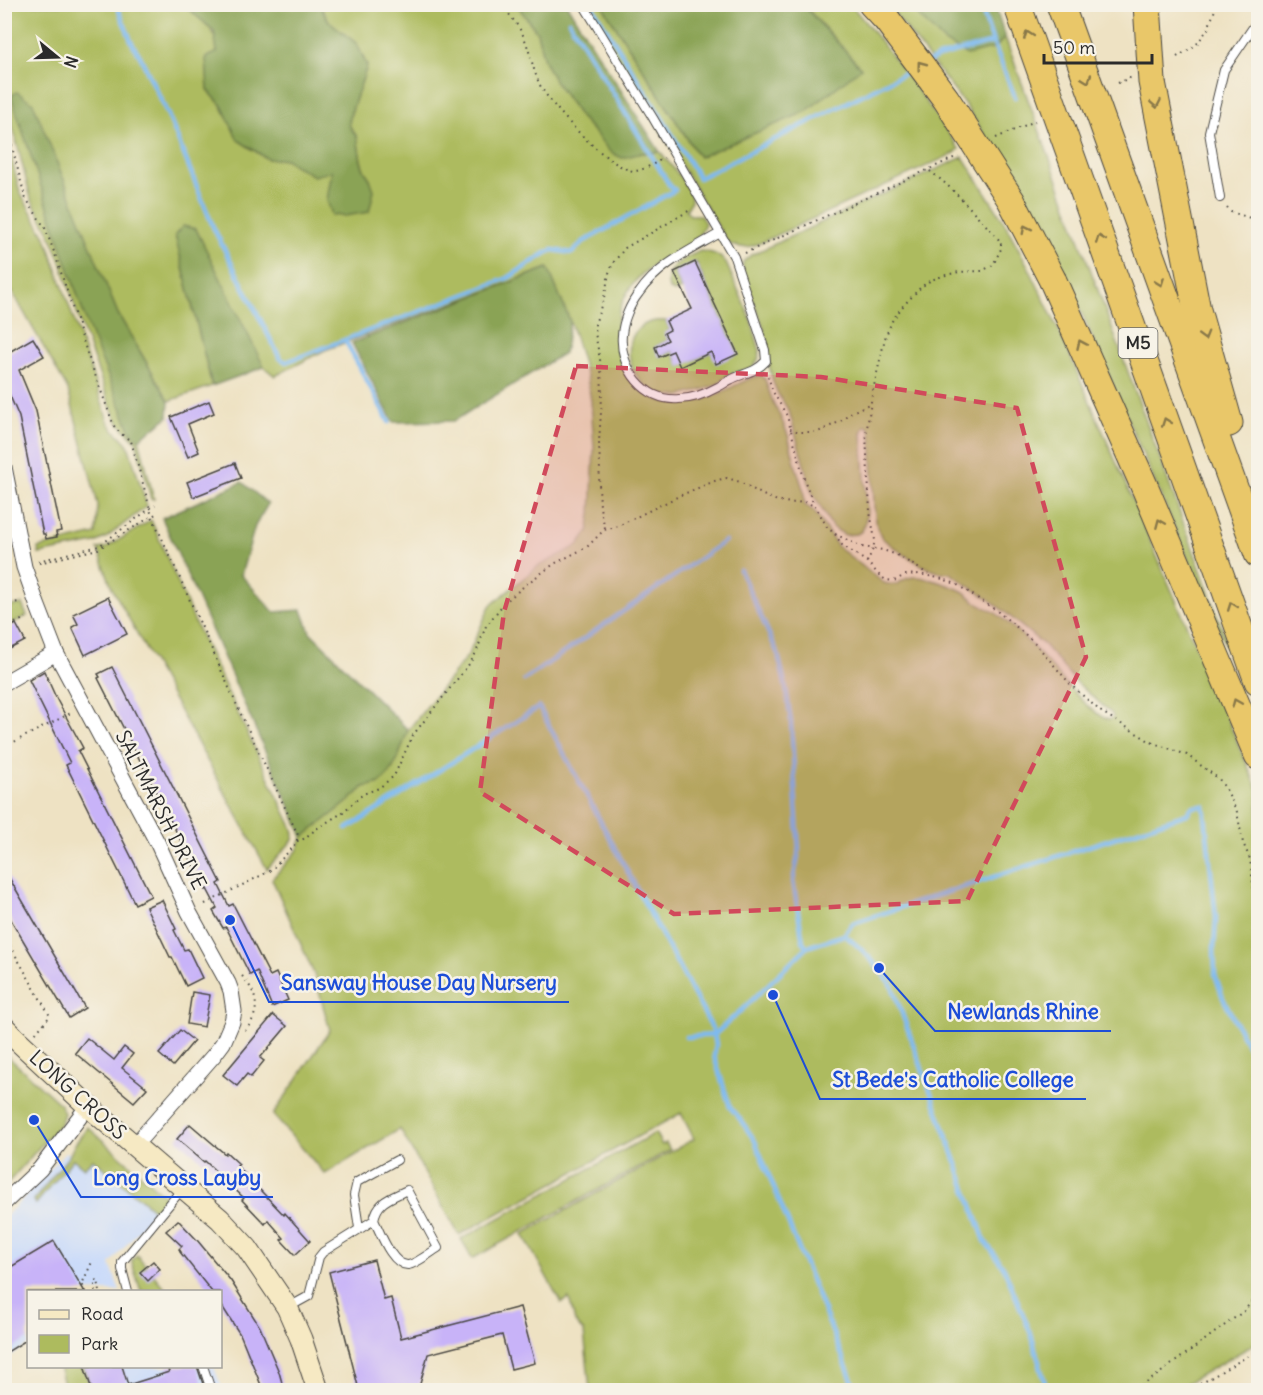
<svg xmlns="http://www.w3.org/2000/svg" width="1263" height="1395" font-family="Delius,sans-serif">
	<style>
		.built { fill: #cbdbf9 }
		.green { fill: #adbb5e; stroke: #6c7344; stroke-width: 1.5 }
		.forest { fill: #8aa355; stroke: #5a6740; stroke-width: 1.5 }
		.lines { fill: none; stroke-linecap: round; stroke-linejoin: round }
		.stream { stroke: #7ebaf0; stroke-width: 4.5 }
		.building { fill: #c8b3f8 }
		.lane-casing { stroke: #484642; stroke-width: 10 }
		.street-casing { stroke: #484642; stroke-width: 17 }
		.secondary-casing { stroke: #484642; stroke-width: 23 }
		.highway-casing { stroke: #484642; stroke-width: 29 }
		.path { stroke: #484642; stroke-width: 2; stroke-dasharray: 1.5 4.5; stroke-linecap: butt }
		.lane { stroke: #fff; stroke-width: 8 }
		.street { stroke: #fff; stroke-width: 15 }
		.secondary { stroke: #f6e9c3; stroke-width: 21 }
		.highway { stroke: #e9c769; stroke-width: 27 }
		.highway-bridge-casing { stroke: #484642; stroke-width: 29; stroke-linecap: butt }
		.highway-bridge { stroke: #e9c769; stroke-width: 27 }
		.oneway { stroke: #8a794a }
		.marked { fill: #d1495b; fill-opacity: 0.2; stroke: #d1495b; stroke-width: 4.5; stroke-dasharray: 12 8; stroke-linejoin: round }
		.labels { text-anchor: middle; stroke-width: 5; stroke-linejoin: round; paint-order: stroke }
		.shield { fill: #f7f3e8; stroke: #686764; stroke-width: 1.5 }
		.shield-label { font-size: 18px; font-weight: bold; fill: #2b2b2b }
		.street-label { font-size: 20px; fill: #2b2b2b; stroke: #f7f3e8 }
		.leader { fill: none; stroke: #1d4ed8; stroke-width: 2 }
		.callout-dot { fill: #1d4ed8; stroke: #f7f3e8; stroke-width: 2 }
		.callout-label { font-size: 21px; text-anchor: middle; font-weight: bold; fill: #1d4ed8; stroke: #f7f3e8; stroke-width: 5; stroke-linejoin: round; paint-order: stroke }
	</style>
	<rect width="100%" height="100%" fill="#f7f3e8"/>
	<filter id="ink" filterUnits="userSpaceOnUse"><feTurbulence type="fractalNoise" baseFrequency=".0167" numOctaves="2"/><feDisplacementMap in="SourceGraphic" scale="12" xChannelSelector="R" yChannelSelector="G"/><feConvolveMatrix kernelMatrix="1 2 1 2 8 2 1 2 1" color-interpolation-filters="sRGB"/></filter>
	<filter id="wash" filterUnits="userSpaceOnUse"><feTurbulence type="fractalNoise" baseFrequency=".008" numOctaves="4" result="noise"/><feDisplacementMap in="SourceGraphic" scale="24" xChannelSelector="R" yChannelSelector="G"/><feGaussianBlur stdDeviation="1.35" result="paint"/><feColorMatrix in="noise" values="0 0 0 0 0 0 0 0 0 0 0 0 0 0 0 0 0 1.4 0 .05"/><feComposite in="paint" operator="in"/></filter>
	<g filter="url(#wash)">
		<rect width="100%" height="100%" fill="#eee2c3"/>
		<g class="built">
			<path d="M 66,1152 L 84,1168 L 92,1159 L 155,1211 L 110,1264 L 120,1291 L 28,1292 L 28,1345 L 5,1360 L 5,1217 L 24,1198 Z"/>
			<path d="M 59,1367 L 214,1367 L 223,1390 L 66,1390 Z"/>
		</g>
		<g class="green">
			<path d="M 803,4 L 851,5 C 890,51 925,99 959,149 L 955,153 L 760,243 C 748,248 739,249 728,243 L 585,5 L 602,5 L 699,157 L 861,68 Z"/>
			<path d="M 4,5 L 182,5 C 199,16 219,30 217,52 C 217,63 210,79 208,90 L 222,106 L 238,140 L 267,159 L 286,159 L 294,165 L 332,171 L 370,179 L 364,170 L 361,161 L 357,137 L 349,125 L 350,116 L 367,66 L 357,44 L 329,21 L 319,5 L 517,5 L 537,32 L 544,60 L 554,80 L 581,118 L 595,133 L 642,153 L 660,152 C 668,162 693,189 691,201 C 690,205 688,207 686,210 L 690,215 L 700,215 L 705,223 C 698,247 674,253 654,265 C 617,289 606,335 627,373 C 642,402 673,407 702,400 C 722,395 740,380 761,375 L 765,379 L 772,400 L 781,418 L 788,435 L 796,467 L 804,492 L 804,499 L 805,505 L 814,511 L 838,547 L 884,583 C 903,588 898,578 914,577 C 925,576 952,586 962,591 C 969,595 974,601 980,605 C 986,608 992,610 997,614 C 1010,624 1023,636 1034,648 C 1052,665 1088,715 1110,720 L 1113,717 L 1112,714 L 1075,681 L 1044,645 L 994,603 L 950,573 L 938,572 L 927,568 L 903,554 L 882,538 L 877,527 L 874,507 L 871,433 L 869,427 L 865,426 L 862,433 L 867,511 L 865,524 L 862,531 L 857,534 L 845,535 L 832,527 L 811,490 L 789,411 L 778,394 L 773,382 L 768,360 L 764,328 L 742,273 L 743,262 L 751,255 L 963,157 L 1003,220 L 1029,268 L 1061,335 L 1258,790 L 1258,1342 L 1175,1390 L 590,1390 L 584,1332 L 575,1322 L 573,1313 L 569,1298 L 561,1303 L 523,1234 L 694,1139 L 681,1113 L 459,1235 L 400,1129 L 325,1174 L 273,1115 L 330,1030 L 314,974 L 272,879 L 297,851 L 302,838 L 349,801 L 364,787 L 380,783 L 390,773 L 398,758 L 408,730 L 468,655 L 490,606 L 537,567 L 577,546 L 588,532 L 591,514 L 594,449 L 591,401 L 587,377 L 570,321 L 548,268 L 325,350 L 275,376 L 264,367 L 175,235 L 212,386 L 169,401 L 118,314 L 63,179 L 131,432 L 139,439 L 154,499 L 151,499 L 136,441 L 126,431 L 116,419 L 110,405 L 79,319 L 61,262 L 50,234 L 31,199 L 29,191 L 5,96 Z"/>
			<path d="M 888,5 L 908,5 L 915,13 L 995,48 L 1005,37 L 1228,644 L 1226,646 L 1070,286 L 1032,210 L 966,106 Z"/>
			<path d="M 5,134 L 20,192 L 47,240 L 108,421 C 114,433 122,436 128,445 L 147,506 L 107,537 L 95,543 L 39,554 L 38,548 L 96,534 L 98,505 L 68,390 L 5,279 Z"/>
			<path d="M 700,251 C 712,252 719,254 726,263 L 750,317 L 760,351 L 758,360 L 752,368 C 745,370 737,371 730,374 C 725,376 723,380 719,383 C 714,387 686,395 679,396 C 675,396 659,395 656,394 C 652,392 648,387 645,385 C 619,362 625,317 666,321 L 670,330 L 665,333 L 668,340 L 655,347 L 660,357 L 673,351 L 680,366 L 711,352 L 737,354 L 696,262 L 674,272 L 682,289 L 674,292 L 669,289 C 662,266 684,259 700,251 Z"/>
			<path d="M 151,520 L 196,625 L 293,829 L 294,834 L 293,840 L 267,869 L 112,588 L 98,549 L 106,548 Z"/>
			<path d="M 22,604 L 27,616 L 5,627 L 5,607 Z"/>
			<path d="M 5,1054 L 59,1103 L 64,1113 L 61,1123 L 5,1186 L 4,1094 L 7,1091 L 5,1086 Z"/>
			<path d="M 88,1127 L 166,1197 L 155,1211 L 93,1159 L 84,1168 L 73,1159 L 36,1204 L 34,1200 L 69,1156 L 75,1144 Z"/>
			<path d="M 655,1133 L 662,1145 L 666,1143 L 670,1150 L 472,1259 L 461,1239 Z"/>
			<path d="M 137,1255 L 167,1291 L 141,1291 L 132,1264 L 132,1260 Z"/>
			<path d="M 59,1367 L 84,1367 L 92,1390 L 66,1390 Z"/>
		</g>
		<g class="forest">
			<path d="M 182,5 L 319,5 L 329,21 L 357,44 L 367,66 L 350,116 L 349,125 L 357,137 L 361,161 L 364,170 L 370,179 L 374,190 L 369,212 L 345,216 L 332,215 L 327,200 L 332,171 L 314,176 L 294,165 L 286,159 L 268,159 L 238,140 L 222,106 L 208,90 L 206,58 L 217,52 L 214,31 L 193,13 Z"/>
			<path d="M 517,5 L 567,5 L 660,152 L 642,153 L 622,158 L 610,152 L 595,133 L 581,118 L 554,80 L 544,60 L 537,32 Z"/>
			<path d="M 602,5 L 803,5 L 861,68 L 805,112 L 699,157 Z"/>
			<path d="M 908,5 L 995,5 L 1005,37 L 995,48 L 967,55 L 944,42 Z"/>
			<path d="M 17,92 L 33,103 L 118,314 L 169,401 L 168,417 L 139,439 L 131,432 L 87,324 L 11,96 Z"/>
			<path d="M 183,226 L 196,229 L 264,367 L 212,386 L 175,235 Z"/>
			<path d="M 548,268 L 570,321 L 564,353 L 454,421 L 393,422 L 352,343 Z"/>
			<path d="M 242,482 L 268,504 L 255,526 L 241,575 L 274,612 L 302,610 L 310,632 L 408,730 L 398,758 L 390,773 L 380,783 L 364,787 L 349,801 L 302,838 L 301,832 L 162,518 Z"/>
		</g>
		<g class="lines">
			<g class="stream">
				<path d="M 116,4 L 133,45 L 140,56 L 168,115 L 214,229 L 280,358 L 286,362 L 508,278 L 546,253 L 553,250 L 572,253 L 583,242 L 675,190 L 670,186 L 569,21"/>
				<path d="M 591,4 L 699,178 L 913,69"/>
				<path d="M 993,42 L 1015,97"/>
				<path d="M 929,62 L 938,57 L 993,42 L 980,4"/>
				<path d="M 345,340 L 389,422"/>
				<path d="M 740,570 L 778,654 L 786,688 L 791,722 L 799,851 L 793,881 L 803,942 L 807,947 L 844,935 C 864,949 878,967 892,986 L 985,1241 L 1004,1268 L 1031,1334 L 1047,1390"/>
				<path d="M 524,680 L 725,541"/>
				<path d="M 347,829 L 539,707 L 713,1030 L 716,1044 L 714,1056 L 730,1107 L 740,1119 L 755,1141 L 856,1390"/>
				<path d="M 844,935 L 853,923 L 1187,814 L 1192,807 L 1204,806 L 1216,918 L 1214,948 L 1215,974 L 1223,998 L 1258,1066"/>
				<path d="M 686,1037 L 714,1035 L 747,1005 L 807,947"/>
			</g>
		</g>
		<g id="blocks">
			<g class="building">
				<path d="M 695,262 L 738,354 L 716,364 L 711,352 L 680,367 L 673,351 L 659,357 L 655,347 L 668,340 L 664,333 L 670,330 L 666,321 L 692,309 L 674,272 Z"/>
				<path d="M 33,338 L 44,356 L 19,370 L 36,411 L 61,531 L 56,532 L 57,537 L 46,539 L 45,534 L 43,534 L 19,417 L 4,382 L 4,355 Z"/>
				<path d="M 209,401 L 214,413 L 188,424 L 199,452 L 188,457 L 171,417 Z"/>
				<path d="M 235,463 L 241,478 L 193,497 L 187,482 Z"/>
				<path d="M 108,597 L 127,634 L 85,655 L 72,627 L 78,624 L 73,614 Z"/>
				<path d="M 16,624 L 25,641 L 4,652 L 4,630 Z"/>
				<path d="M 112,667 L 221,882 L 218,884 L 229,906 L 233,904 L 270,976 L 276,973 L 288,1000 L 272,1007 L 257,971 L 250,975 L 226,927 L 223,928 L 213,911 L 217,908 L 207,889 L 206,890 L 98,678 L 100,677 L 98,674 Z"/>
				<path d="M 44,671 L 57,700 L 83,748 L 78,751 L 151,896 L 135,904 L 66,765 L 70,763 L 29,680 Z"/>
				<path d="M 4,869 L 85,1008 L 69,1018 L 4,908 Z"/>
				<path d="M 162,900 L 176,929 L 174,930 L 184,950 L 188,949 L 202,978 L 186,986 L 172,957 L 170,957 L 146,907 Z"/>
				<path d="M 192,992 L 210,995 L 204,1027 L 187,1024 Z"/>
				<path d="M 273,1015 L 287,1026 L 260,1058 L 264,1061 L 251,1077 L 247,1074 L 237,1086 L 223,1075 Z"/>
				<path d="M 180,1030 L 194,1041 L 173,1066 L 159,1054 Z"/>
				<path d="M 87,1038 L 114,1060 L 124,1047 L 133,1054 L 122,1068 L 147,1088 L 134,1102 L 75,1053 Z"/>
				<path d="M 190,1124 L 225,1154 L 226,1152 L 239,1164 L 237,1166 L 284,1215 L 285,1213 L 310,1241 L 295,1255 L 281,1240 L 284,1238 L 268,1220 L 265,1224 L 242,1200 L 244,1198 L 205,1161 L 204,1162 L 177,1139 Z"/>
				<path d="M 178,1220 L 197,1240 L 231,1281 L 260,1327 L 279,1372 L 284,1390 L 263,1390 L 241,1336 L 220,1303 L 220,1292 L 212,1292 L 180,1252 L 181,1252 L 179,1249 L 182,1246 L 166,1231 Z"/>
				<path d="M 54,1241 L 85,1292 L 28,1292 L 28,1339 L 4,1354 L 4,1271 Z"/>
				<path d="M 374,1260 L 384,1300 L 391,1298 L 401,1338 L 520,1307 L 535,1363 L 511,1369 L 502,1335 L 428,1354 L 420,1384 L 421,1390 L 359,1390 L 329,1272 Z"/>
				<path d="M 153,1261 L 160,1269 L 148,1281 L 140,1272 Z"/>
				<path d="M 84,1366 L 122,1366 L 128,1385 L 169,1372 L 167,1366 L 197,1366 L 205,1390 L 92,1390 Z"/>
			</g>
		</g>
	</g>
	<g filter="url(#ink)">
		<use href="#blocks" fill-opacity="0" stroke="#484642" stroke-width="1.5"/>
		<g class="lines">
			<g class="lane-casing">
				<g id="lane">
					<path d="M 583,4 L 653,118 L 734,257 L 765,350 L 766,361 C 755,373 743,373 730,380 C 726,382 722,385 718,387 C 707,393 691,399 679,399 C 645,402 619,368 622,335 C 623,321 630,304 639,293 C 659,264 691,250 720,233"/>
					<path d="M 1220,198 L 1209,132 L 1224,70 L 1258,20"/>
					<path d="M 359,1228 L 354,1195 L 357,1182 L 397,1160"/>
					<path d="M 128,1292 L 122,1269 L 122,1262 L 182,1189"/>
					<path d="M 289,1307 L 309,1296 L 319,1257 L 323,1252 L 374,1220 C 377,1201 391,1198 407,1190 L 438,1248 C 431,1252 416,1264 408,1265 C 392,1266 380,1232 374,1220"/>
					<path d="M 203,1366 L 211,1390"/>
				</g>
			</g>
			<g class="street-casing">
				<g id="street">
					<path d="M 4,467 L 24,567 L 37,604 L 56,653 L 158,844 L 189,912 L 228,983 L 231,991 L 234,1011 L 232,1022 L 223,1043 L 214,1055 L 135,1145"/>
					<path d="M 4,683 L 56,653"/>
					<path d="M 4,1203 L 40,1169 L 88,1106"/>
				</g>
			</g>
			<g class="secondary-casing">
				<path id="secondary" d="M 4,1027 L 15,1038 L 88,1106 L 220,1219 L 247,1248 L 287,1307 L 301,1339 L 318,1390"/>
			</g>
			<g class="highway-casing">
				<g id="highway">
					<path d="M 872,4 L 887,20"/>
					<path d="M 1017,4 L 1258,681"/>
					<path d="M 1060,4 L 1258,554"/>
					<path d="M 1147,4 L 1152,82 L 1197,310 L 1229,423"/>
					<path d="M 1053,281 L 1146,490 L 1258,756"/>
				</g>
			</g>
			<g class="path">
				<path d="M 503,4 C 508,15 518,24 523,35 C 530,50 532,67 539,83 C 548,104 611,171 635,171 C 645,170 656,162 664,158"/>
				<path d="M 1177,57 L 1196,45 L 1208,29 L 1217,4"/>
				<path d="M 1118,83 L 1132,77"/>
				<path d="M 4,116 L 25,197 L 45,228 L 56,257 L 87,353 L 114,426 L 120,433 L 131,441 L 152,516 L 239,710 L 298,835 L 296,844 L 270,871 L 201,906"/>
				<path d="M 996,138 L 1035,121"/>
				<path d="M 1227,207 L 1231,212 L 1257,220 L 1258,223"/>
				<path d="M 745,253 L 958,156"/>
				<path d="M 768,376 L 773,392 L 787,416 L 805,482 L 812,500 L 827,527 L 835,534 L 842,545 L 867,562 L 880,576 L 886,580 L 894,581 L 905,575 L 919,574 L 943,579 L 956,584 L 997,611 L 1013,624 L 1034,642 L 1071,685 L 1100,711 L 1151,742 L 1187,755 L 1219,779 L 1227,791 L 1237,812 L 1243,843 L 1250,859 L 1254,891 L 1258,908"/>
				<path d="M 790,429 L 800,432 L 818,432 L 841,421 L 848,414 L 869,404"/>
				<path d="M 605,528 L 600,508 L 599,484 L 600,466 L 599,442 L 602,397 L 601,365 L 595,333 L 595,324 L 605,294 L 609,273 L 613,263 L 625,248 L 692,209"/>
				<path d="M 835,534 L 862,547 L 883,550 L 897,555 L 928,574"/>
				<path d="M 38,561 L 99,546 L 155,505"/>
				<path d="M 867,562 L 873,549 L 875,540 L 870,512 L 866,435 L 872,395 L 885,338 L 892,321 L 902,307 L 921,287 L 931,280 L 946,275 L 959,272 L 982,271 L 993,265 L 1001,249 L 1001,243 L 997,237 C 974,213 954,188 927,169"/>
				<path d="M 39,563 L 98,549 L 159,512"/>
				<path d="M 4,604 L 20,602"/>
				<path d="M 4,628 L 26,618"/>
				<path d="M 4,747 L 71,713"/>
				<path d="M 297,841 L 302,840 L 319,827 L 342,813 L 363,794 L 379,788 L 394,776 L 413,735 L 470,663 L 476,653 L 486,626 L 504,603 L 529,582 L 554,564 L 587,547 L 604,530 L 616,527 L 679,496 L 717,480 L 727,478 L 740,482 L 763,495 L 775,500 L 790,503 L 804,502 L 815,506"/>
				<path d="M 4,935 L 50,1016 L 35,1034"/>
				<path d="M 242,976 C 259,995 261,1013 244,1032"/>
				<path d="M 86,1292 L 82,1284 L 92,1262"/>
				<path d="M 95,1292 L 95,1281 L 98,1280 L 100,1292"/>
				<path d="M 1137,1390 L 1244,1311 L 1258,1294"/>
				<path d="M 1190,1390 L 1258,1350"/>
			</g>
			<use href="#lane" class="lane"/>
			<use href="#street" class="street"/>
			<use href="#secondary" class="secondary"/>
			<use href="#highway" class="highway"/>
			<g class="highway-bridge-casing">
				<path id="highway-bridge" d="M 887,20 L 946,99 L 1011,200 L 1053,281"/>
			</g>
			<use href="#highway-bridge" class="highway-bridge"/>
		</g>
		<defs><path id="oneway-chevron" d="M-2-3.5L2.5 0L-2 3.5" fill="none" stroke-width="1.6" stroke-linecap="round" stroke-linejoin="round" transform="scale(1.5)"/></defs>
		<g class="oneway">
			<use href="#oneway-chevron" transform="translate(1028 35) rotate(-110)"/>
			<use href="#oneway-chevron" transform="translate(921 65) rotate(-127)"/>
			<use href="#oneway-chevron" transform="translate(1087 79) rotate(70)"/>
			<use href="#oneway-chevron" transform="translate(1156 104) rotate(79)"/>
			<use href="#oneway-chevron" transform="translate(1026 229) rotate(-117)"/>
			<use href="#oneway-chevron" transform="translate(1100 239) rotate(-110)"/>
			<use href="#oneway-chevron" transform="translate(1160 282) rotate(70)"/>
			<use href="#oneway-chevron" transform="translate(1204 336) rotate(74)"/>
			<use href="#oneway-chevron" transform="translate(1081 344) rotate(-114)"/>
			<use href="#oneway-chevron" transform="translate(1166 422) rotate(-110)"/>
			<use href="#oneway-chevron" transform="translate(1160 523) rotate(-113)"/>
			<use href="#oneway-chevron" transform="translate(1232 606) rotate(-110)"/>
			<use href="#oneway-chevron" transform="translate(1236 703) rotate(-113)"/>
		</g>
	</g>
	<path class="marked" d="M 576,366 L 821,377 L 1017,408 L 1086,657 L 967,901 L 674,914 L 480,792 L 504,612 Z"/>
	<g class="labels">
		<rect class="shield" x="1118.5" y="328" width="39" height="30" rx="4.5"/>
		<g class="shield-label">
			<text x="1138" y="349">M5</text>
		</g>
		<g class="street-label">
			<text transform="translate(161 810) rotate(63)" y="7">SALTMARSH DRIVE</text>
			<text transform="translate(78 1095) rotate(42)" y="7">LONG CROSS</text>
		</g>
	</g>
	<path class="leader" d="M230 920L269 1002H569M879 968L935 1031H1111M773 995L820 1099H1086M34 1120L81 1197H273"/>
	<g class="callout-dot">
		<circle cx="230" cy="920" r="6"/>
		<circle cx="879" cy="968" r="6"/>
		<circle cx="773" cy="995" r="6"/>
		<circle cx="34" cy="1120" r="6"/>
	</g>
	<g class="callout-label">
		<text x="419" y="990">Sansway House Day Nursery</text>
		<text x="1023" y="1019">Newlands Rhine</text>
		<text x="953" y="1087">St Bede's Catholic College</text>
		<text x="177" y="1185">Long Cross Layby</text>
	</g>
	<rect width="1263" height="1395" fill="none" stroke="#f7f3e8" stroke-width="24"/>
	<rect x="27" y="1290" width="195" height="78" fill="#f7f3e8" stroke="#a5a39c" stroke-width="1.5"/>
	<rect x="39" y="1310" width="30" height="9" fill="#f6e9c3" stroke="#a5a39c" stroke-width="1.5"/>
	<text x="81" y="1320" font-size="18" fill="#2b2b2b">Road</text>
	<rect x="39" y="1335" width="30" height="18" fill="#adbb5e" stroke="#a5a39c" stroke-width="1.5"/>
	<text x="81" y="1350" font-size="18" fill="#2b2b2b">Park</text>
	<g transform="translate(57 57) rotate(109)" stroke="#f7f3e8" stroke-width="4.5" paint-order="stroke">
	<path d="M0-4.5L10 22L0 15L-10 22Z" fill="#2b2b2b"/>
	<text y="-9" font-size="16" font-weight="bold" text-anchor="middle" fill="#2b2b2b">N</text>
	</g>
	<path d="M1044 54v9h108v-9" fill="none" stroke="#2b2b2b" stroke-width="3"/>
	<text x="1053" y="54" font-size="18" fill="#2b2b2b" stroke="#f7f3e8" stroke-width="4.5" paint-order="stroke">50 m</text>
</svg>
